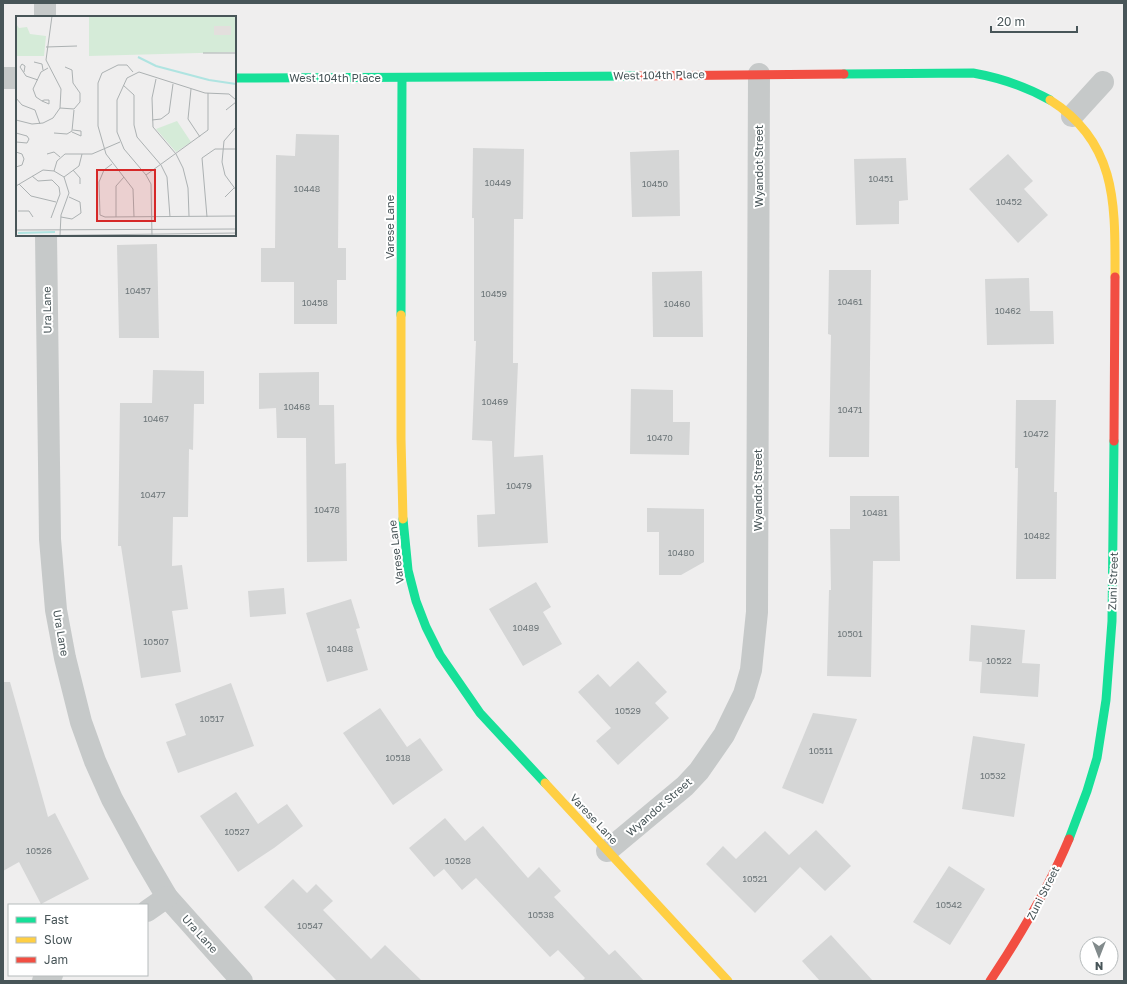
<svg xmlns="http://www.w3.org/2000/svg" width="1127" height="984" font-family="'Golos Text',sans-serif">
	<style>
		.building { fill: #d5d6d6 }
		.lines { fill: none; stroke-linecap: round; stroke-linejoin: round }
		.street { stroke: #c6c9c9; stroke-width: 22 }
		.fast { stroke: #16e098; stroke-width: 9 }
		.slow { stroke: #ffcf43; stroke-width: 9 }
		.jam { stroke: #f24e42; stroke-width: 9 }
		.labels { text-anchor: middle; stroke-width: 4; stroke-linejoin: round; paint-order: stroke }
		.number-label { font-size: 9px; fill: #6d7679 }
		.street-label { font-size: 11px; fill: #485558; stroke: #fff }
		.inset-river { fill: none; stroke: #afe4e1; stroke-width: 2 }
		.inset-road { fill: none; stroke: #acb1b2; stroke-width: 1 }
		.view { fill: #d62828; fill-opacity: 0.15; stroke: #d62828; stroke-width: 2 }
		.inset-edge { fill: none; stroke: #485558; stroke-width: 2 }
	</style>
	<rect width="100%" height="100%" fill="#efeeee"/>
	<g class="building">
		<path d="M 296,134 L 339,135 L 338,248 L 346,248 L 346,280 L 337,280 L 337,324 L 294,324 L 294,282 L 261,282 L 261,248 L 275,248 L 276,155 L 295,156 Z"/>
		<path d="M 473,148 L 524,149 L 523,219 L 514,219 L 513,363 L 518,363 L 514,457 L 543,455 L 548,543 L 478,547 L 477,515 L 495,514 L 492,441 L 472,440 L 476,341 L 474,341 L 474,218 L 472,218 Z"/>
		<path d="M 679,150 L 680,216 L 632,217 L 630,152 Z"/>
		<path d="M 1008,154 L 1033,181 L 1024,189 L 1048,215 L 1018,243 L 969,189 Z"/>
		<path d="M 906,158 L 908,200 L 899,201 L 899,224 L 856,225 L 854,159 Z"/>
		<path d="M 157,244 L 159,338 L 119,338 L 117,245 Z"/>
		<path d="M 829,270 L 871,270 L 869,457 L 829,457 L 831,335 L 828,334 Z"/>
		<path d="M 702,271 L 703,337 L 653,337 L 652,272 Z"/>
		<path d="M 1029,278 L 1030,311 L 1053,311 L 1054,344 L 987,345 L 985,279 Z"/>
		<path d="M 153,370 L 204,371 L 204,404 L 194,404 L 193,450 L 189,449 L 188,517 L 173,517 L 172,566 L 182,565 L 188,609 L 172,611 L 181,672 L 141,678 L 121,546 L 118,546 L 120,403 L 152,403 Z"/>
		<path d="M 319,372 L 319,405 L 334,405 L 335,464 L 346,463 L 347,561 L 307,562 L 306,438 L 277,438 L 276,408 L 259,409 L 259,373 Z"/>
		<path d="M 631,389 L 673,390 L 673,422 L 690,422 L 689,455 L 630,454 Z"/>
		<path d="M 1016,400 L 1056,400 L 1054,492 L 1057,492 L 1056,579 L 1016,579 L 1018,468 L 1015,468 Z"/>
		<path d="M 850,496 L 899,496 L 900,561 L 873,561 L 871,677 L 827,676 L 829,590 L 831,590 L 830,529 L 850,529 Z"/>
		<path d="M 647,508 L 704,509 L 704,562 L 681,575 L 659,575 L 659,532 L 647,532 Z"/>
		<path d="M 536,582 L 551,607 L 543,612 L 562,644 L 523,666 L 489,609 Z"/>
		<path d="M 284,588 L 286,614 L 250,617 L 248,591 Z"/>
		<path d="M 351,599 L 360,628 L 356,629 L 368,670 L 327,682 L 306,613 Z"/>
		<path d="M 971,625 L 1025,630 L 1022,663 L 1040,664 L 1038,697 L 980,693 L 982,662 L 969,661 Z"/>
		<path d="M 638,661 L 667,692 L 655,703 L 669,718 L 618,765 L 596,741 L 611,728 L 578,692 L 598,674 L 610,687 Z"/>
		<path d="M 3,682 L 10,682 L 48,817 L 55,813 L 89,879 L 41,904 L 19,862 L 3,871 Z"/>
		<path d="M 231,683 L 254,746 L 178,773 L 166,742 L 186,735 L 175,704 Z"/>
		<path d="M 380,708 L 407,747 L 420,738 L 443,770 L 393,805 L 343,733 Z"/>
		<path d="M 813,713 L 857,719 L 823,804 L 782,788 Z"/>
		<path d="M 973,736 L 1025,744 L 1014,817 L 962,809 Z"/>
		<path d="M 236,792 L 258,824 L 287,804 L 303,826 L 274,848 L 238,872 L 200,816 Z"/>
		<path d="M 445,818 L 465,841 L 483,826 L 528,878 L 539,867 L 561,891 L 554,897 L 609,955 L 615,950 L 644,981 L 582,981 L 585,978 L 558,950 L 550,957 L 476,878 L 462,890 L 444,869 L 434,877 L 409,848 Z"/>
		<path d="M 816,830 L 851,866 L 825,891 L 799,866 L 800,867 L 755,913 L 706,864 L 723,846 L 736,859 L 765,831 L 789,855 Z"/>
		<path d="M 949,866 L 985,889 L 950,945 L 913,922 Z"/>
		<path d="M 293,879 L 307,893 L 316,884 L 333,901 L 323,910 L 371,959 L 385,945 L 422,981 L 337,981 L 264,907 Z"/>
		<path d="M 831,935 L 873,981 L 820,981 L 802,961 Z"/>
	</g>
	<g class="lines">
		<g class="street">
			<path d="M 45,17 L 45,3"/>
			<path d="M 3,78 L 17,78"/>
			<path d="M 1072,116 L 1103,82"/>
			<path d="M 46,235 L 50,539 L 56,610 L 65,658 L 81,722 L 95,761 L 112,799 L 143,856 L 167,897 L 242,981"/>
			<path d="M 607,851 L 685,786 L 699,771 L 724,735 L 744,694 L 751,670 L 757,612 L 759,74"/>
			<path d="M 147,911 L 167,897"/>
			<path d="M 43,981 L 52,975"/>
		</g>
		<g class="fast">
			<path d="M 844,74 L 973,73 C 1001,78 1025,86 1050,100"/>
			<path d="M 235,78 L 638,76"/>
			<path d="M 401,315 L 402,78"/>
			<path d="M 403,519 L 408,570 L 416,601 L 426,627 L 440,655 L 480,713 L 545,783"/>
			<path d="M 1069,839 L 1087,791 L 1097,758 L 1106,700 L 1112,621 L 1114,441"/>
		</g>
		<g class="slow">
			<path d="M 1050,100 C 1118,143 1115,206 1115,277"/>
			<path d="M 401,315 L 401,439 L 403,519"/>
			<path d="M 545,783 L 728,981"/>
		</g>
		<g class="jam">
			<path d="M 638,76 L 844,74"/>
			<path d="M 1114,441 L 1115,277"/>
			<path d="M 990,981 C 1020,936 1048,889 1069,839"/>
		</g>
	</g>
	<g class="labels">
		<g class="number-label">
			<text x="881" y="182">10451</text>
			<text x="498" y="186">10449</text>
			<text x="655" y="187">10450</text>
			<text x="307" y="192">10448</text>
			<text x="1009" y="205">10452</text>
			<text x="138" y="294">10457</text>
			<text x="494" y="297">10459</text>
			<text x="850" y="305">10461</text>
			<text x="315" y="306">10458</text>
			<text x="677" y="307">10460</text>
			<text x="1008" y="314">10462</text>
			<text x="495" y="405">10469</text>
			<text x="297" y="410">10468</text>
			<text x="850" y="413">10471</text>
			<text x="156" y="422">10467</text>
			<text x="1036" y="437">10472</text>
			<text x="660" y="441">10470</text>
			<text x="519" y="489">10479</text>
			<text x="153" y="498">10477</text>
			<text x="327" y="513">10478</text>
			<text x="875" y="516">10481</text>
			<text x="1037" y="539">10482</text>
			<text x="681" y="556">10480</text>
			<text x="526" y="631">10489</text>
			<text x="850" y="637">10501</text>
			<text x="156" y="645">10507</text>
			<text x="340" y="652">10488</text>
			<text x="999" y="664">10522</text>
			<text x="628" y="714">10529</text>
			<text x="212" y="722">10517</text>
			<text x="821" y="754">10511</text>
			<text x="398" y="761">10518</text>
			<text x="993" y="779">10532</text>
			<text x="237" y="835">10527</text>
			<text x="39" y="854">10526</text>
			<text x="458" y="864">10528</text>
			<text x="755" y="882">10521</text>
			<text x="949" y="908">10542</text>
			<text x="541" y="918">10538</text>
			<text x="310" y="929">10547</text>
		</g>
		<g class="street-label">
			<text transform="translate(659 75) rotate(-1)" y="4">West 104th Place</text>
			<text x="335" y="82">West 104th Place</text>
			<text transform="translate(759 166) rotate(-90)" y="4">Wyandot Street</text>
			<text transform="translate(390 227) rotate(-90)" y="4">Varese Lane</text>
			<text transform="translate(47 310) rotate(-91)" y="4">Ura Lane</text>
			<text transform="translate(758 490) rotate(-90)" y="4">Wyandot Street</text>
			<text transform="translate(396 552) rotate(-97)" y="4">Varese Lane</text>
			<text transform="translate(1113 581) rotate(-88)" y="4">Zuni Street</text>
			<text transform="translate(61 633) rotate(80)" y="4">Ura Lane</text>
			<text transform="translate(659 807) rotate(-41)" y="4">Wyandot Street</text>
			<text transform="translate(594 819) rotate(47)" y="4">Varese Lane</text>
			<text transform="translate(1043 893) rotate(-63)" y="4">Zuni Street</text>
			<text transform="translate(200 934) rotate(48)" y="4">Ura Lane</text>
		</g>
	</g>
	<g transform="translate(16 16)">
		<rect width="220" height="220" fill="#efeeee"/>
		<path d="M 73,0 L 220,0 L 220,36 L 73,40 ZM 0,8 L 3,12 L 11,11 L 14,18 L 30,20 L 28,40 L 0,40 ZM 161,105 L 175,126 L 160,136 L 140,113 Z" fill="#d5ebd8"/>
		<path d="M 198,10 L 215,10 L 215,19 L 198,19 Z" fill="#e3dfdd"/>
		<path class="inset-river" d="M 122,41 L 140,50 L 193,64 L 220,68M 2,217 L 39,216"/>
		<path class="inset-road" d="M 30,31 L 61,30M 187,37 L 220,37M 18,46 L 26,48 L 27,54M 8,56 L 9,50 L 6,48 L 4,51 L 10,60 L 22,64M 117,56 L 111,49 L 102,49 L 86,57 L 82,67 L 82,110 L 90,138 L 117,173 L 118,201M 140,63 L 136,82 L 137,111 L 160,138 L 167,152 L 172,172 L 173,200M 107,69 L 118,79 L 118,109 L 121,121 L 145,149 L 151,161 L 154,201M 175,73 L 172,103 L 184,121M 0,82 L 6,89 L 19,94 L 24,108M 28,84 L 33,84 L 33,88 L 26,85 ZM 26,85 L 20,81 L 17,73 L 25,56 L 32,52M 44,92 L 58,93 L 64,86 L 64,77 L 57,67 L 56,54 L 49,51M 210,94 L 220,86M 0,104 L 16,108 L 27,107 L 37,102 L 44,92 L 45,73 L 30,44 L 36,0M 136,104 L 145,103 L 153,97 L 157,68M 220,111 L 208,125 L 206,146 L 209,159 L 220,174M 56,116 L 65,120 L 65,115 L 57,114M 0,117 L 11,120 L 13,123 L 11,127 L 0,126M 38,117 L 51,118 L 56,115 L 58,94M 0,136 L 6,138 L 8,143 L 6,149 L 0,151M 31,138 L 38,136 L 44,141M 57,154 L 64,162 L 64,168M 38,155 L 41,145 L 49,138 L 76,138 L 104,126M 130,159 L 192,114 L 192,77M 16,160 L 22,165 L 36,164 L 43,171 L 44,178 L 35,202M 48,161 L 63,150 L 66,138M 3,168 L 15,180 L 40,186M 0,170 L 27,154 L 38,155 L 48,161 L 53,177 L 45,199 L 44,219M 209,181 L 218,172M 2,195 L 13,195 L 17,201M 84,199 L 89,201 L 220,200M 84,199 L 83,166 L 88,154 L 96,148M 45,201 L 56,203 L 65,197 L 64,186 L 53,181M 100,201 L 100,170 L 108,161M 191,201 L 186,142 L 199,133 L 220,133M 0,214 L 220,213M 0,220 L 220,217M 136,220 L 135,168 L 130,159 L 108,133 L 101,116 L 101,84 L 111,62 L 123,56 L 189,77 L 213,78 L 220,84"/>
		<path class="view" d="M 81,154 L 139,154 L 139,205 L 81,205 Z"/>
		<rect width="220" height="220" class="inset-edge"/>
	</g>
	<rect width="1127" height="984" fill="none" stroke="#485558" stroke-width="8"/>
	<rect x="8" y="904" width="140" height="72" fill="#ffffff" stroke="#b6bbbc"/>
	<rect x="16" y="917" width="20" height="6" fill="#16e098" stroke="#b6bbbc"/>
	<text x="44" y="924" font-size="12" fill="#485558">Fast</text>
	<rect x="16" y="937" width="20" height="6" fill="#ffcf43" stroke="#b6bbbc"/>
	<text x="44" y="944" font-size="12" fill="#485558">Slow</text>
	<rect x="16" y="957" width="20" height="6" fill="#f24e42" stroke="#b6bbbc"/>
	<text x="44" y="964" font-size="12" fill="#485558">Jam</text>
	<g transform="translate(1099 956) rotate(180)"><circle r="19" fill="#ffffff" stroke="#b6bbbc"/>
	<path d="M0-3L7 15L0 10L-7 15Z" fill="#828b8c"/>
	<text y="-6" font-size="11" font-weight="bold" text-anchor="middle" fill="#485558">N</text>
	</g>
	<path d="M991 26v6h86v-6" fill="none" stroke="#485558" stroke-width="2"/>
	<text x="997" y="26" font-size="12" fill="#485558" stroke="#ffffff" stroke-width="3" paint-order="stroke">20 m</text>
</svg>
